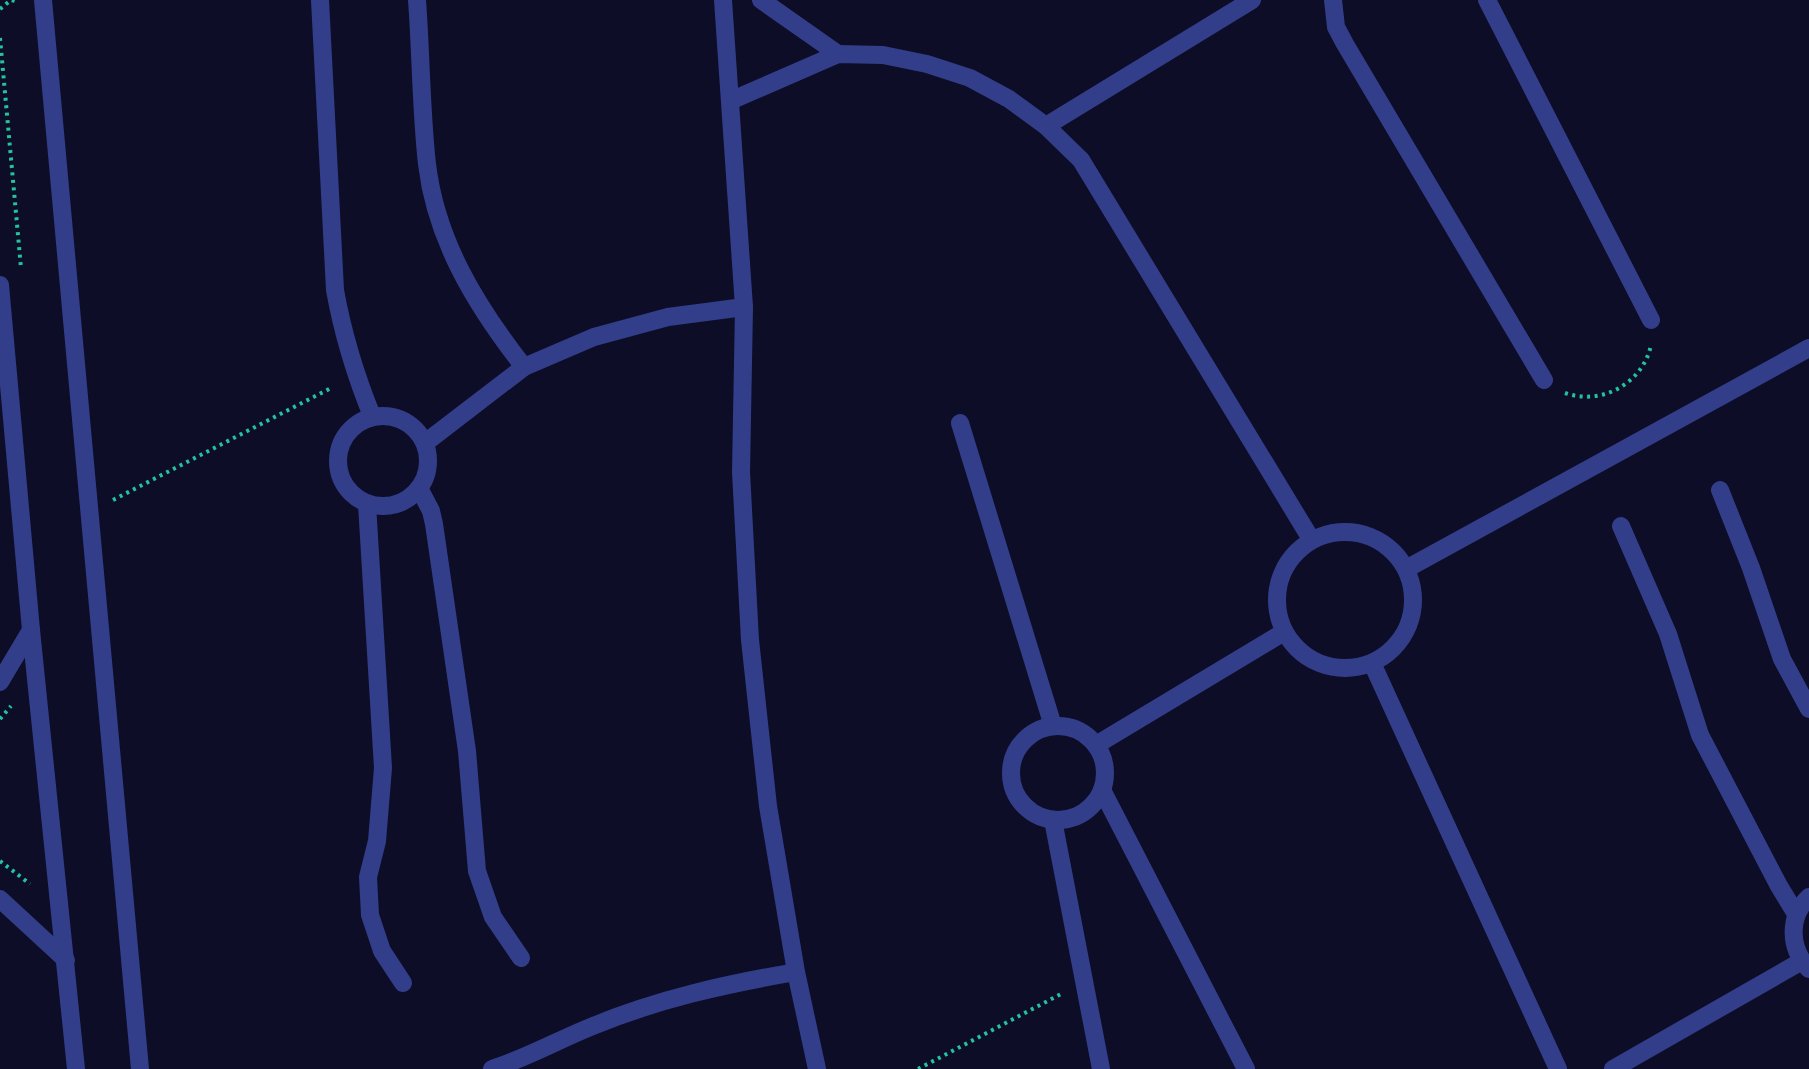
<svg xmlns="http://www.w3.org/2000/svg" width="1809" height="1069" font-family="'Source Sans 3',sans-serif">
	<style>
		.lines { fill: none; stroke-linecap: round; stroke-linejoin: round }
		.path { stroke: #23c3a0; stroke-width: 4; stroke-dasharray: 3 4.5; stroke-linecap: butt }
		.minor { stroke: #333e8a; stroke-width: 18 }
	</style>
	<rect width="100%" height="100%" fill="#0d0d27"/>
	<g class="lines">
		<g class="path">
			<path d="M 0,9 L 11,0 L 19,2"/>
			<path d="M 0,38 L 21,268"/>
			<path d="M 1565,393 C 1602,406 1643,383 1651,345"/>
			<path d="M 113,500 L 333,387"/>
			<path d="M 0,719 L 11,706"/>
			<path d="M 0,861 L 30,884"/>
			<path d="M 918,1069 L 1061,994"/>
		</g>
		<g class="minor">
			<path d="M 43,0 L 140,1069"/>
			<path d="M 320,0 L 335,290 C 343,335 355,374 372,416"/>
			<path d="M 417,0 C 421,54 421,110 427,164 C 436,241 477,307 524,367"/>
			<path d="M 723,0 L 744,307 L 741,472 L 750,640 L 768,806 L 796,972 L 817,1069"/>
			<path d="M 761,0 L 838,54"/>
			<path d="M 1333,0 L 1336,27 L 1345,44 L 1544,380"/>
			<path d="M 1487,0 L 1651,320"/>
			<path d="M 730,101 L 838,54 L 883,55 L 927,64 L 970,78 L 1009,99 L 1046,126 L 1081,160 L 1311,539"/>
			<path d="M 1046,126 L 1252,0"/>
			<path d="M 0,285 L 31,630 L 76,1069"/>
			<circle cx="383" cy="461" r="45"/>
			<path d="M 960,423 L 1053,726"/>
			<path d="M 425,443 L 524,367 L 594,337 L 668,317 L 744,307"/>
			<path d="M 419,488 L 431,511 L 434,524 L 467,751 L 477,871 L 493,917 L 521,958"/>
			<path d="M 1720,490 L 1751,568 L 1782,659 L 1809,709"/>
			<path d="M 367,504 L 383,768 L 377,841 L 368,877 L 370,915 L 382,951 L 403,983"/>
			<path d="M 1621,526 L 1668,634 L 1700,735 L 1779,886 L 1796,914"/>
			<circle cx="1345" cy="600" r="68"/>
			<path d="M 1406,569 L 1809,348"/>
			<path d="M 1372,663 L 1558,1069"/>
			<path d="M 0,682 L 31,630"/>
			<circle cx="1058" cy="773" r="47"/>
			<path d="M 1096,745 L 1284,632"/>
			<path d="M 1102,790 L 1246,1069"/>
			<path d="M 1053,820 L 1101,1069"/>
			<path d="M 1809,897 C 1788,917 1789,948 1809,969"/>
			<path d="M 0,899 L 66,960"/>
			<path d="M 492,1069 C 529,1057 558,1040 593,1026 C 658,999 726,984 796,972"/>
			<path d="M 1613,1069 L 1802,961"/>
		</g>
	</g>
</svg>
